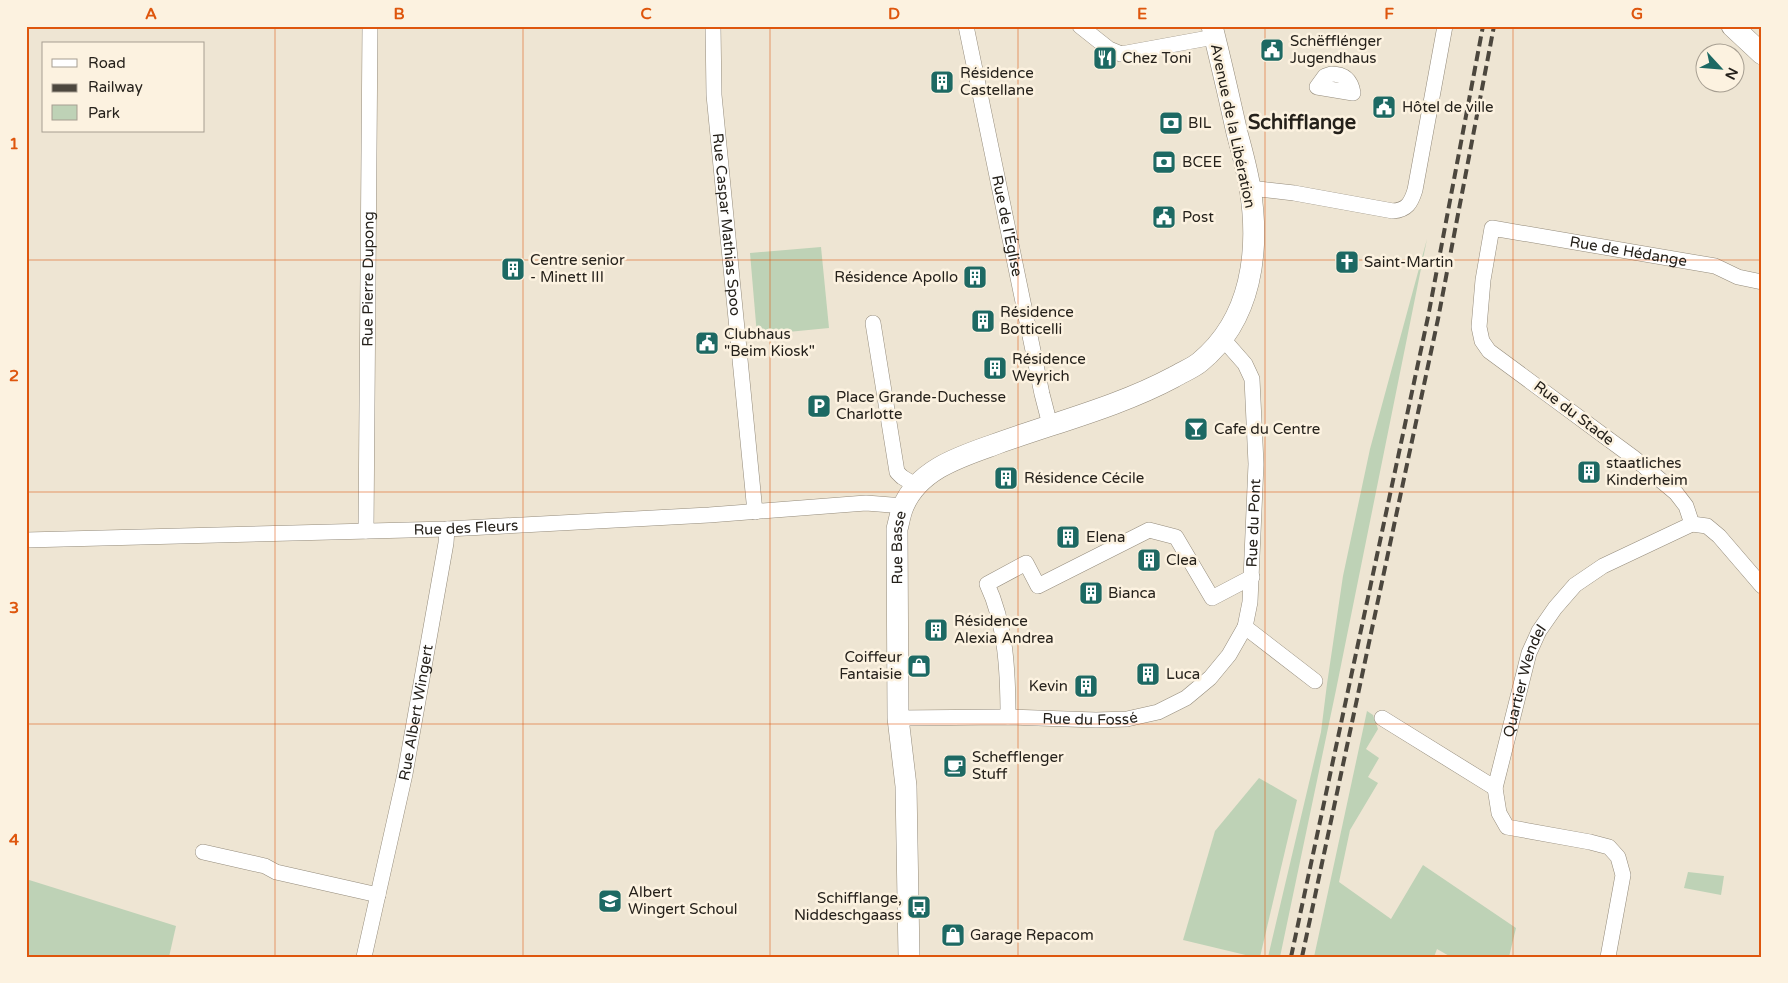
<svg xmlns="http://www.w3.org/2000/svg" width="1788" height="983" font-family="'Varela Round',sans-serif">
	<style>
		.green { fill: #bed2b6 }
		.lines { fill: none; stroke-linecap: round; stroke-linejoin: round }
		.street-casing { stroke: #948b7b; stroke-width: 16 }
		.secondary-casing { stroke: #948b7b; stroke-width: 22 }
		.street { stroke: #fff; stroke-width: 15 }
		.secondary { stroke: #fff; stroke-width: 21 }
		.rail { stroke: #4c473e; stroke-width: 4; stroke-dasharray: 10 5; stroke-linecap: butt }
		.grid { fill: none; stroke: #de560d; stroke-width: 1; stroke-opacity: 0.55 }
		.labels { text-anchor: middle; stroke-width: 5; stroke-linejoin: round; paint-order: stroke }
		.poi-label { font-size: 15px; fill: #25211b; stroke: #fcf2e0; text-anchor: start }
		.street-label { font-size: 15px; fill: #25211b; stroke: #fcf2e0 }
		.district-label { font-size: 20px; font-weight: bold; fill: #25211b; stroke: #fcf2e0 }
		.neatline { fill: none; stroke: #de560d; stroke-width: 2 }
		.grid-label { font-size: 16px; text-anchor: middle; font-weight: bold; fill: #de560d }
	</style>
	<rect width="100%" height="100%" fill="#eee5d3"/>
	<g class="green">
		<path d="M 1427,239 L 1336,690 L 1280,957 L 1268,957 L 1321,732 L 1327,684 L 1343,576 L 1370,449 Z"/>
		<path d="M 821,247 L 829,328 L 757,335 L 750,253 Z"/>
		<path d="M 1367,711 L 1373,715 L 1378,729 L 1366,749 L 1379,758 L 1368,777 L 1378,783 L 1350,830 L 1339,882 L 1391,919 L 1423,865 L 1516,928 L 1509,957 L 1451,957 L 1437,949 L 1434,957 L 1314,957 Z"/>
		<path d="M 1259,778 L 1297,800 L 1260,957 L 1254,957 L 1183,940 L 1215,831 Z"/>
		<path d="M 1688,872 L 1724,876 L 1721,895 L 1684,888 Z"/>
		<path d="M 26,879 L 176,926 L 169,957 L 26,957 Z"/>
	</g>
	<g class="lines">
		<g class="street-casing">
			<g id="street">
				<path id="s1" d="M 713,26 L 714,95 L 755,512"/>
				<path id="s2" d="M 966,26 L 1042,394 L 1050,425"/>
				<path d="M 1080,26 L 1109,49 L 1121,54 L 1214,37"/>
				<path d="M 1331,74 C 1344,74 1351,80 1353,93 L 1317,87 L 1325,76 Z"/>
				<path d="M 1250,188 L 1294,193 L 1393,211 C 1407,210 1411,203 1415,190 L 1445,26"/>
				<path d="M 873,323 L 897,472 L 902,477 L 917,486"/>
				<path id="s3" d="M 1692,524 L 1686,506 L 1676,493 L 1634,458 L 1489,351 L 1482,341 L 1479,327 L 1483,280 L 1492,228 L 1715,266 L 1738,277 L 1762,282"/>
				<path d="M 1692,524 L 1707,526 L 1719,536 L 1762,586"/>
				<path id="s4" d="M 366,531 L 370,26"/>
				<path id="s5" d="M 26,540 L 447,529 L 709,515 L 866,503 L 904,506"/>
				<path d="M 1245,627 L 1315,681"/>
				<path d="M 1008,717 C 1008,673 1006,624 987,584 L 1026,563 L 1038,586 L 1149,530 L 1176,537 L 1212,598 L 1252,577"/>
				<path id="s6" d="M 898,718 L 1008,717 L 1096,720 L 1127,719 L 1158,712 L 1186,698 L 1210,678 L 1229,655 L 1245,627 L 1250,602 L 1256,464 L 1252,379 L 1245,364 L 1223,339"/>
				<path id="s7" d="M 1382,718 L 1495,788 L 1529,653 L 1539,631 L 1555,608 L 1575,585 L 1603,566 L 1692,524"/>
				<path d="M 1495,788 L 1499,813 L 1507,827 L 1590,842 L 1609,847 L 1618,857 L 1623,875 L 1608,957"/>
				<path d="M 203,852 L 265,866 L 276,872 L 378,895"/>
				<path id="s8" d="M 364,957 L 405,774 L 446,543 L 447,529"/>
			</g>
		</g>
		<g class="secondary-casing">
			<g id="secondary">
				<path d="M 1732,26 L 1762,54"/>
				<path id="s9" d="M 909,957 L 906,786 L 898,718 L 897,529 C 899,522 900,514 903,507 C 918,470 959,457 993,445 C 1053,423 1118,407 1174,377 C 1182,372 1193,368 1200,362 C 1252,319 1260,251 1250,188 C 1247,170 1242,151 1237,133 C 1229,97 1221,62 1212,26"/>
			</g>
		</g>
		<use href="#street" class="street"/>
		<use href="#secondary" class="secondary"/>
		<g class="rail">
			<path d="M 1291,957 L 1428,317 L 1483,26"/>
			<path d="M 1302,957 L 1438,319 L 1494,26"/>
		</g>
	</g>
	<path class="grid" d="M 275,26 L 275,957M 523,26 L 523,957M 770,26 L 770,957M 1018,26 L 1018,957M 1265,26 L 1265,957M 1513,26 L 1513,957M 26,260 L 1762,260M 26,492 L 1762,492M 26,724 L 1762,724"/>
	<defs>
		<g id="civic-square" transform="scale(1.25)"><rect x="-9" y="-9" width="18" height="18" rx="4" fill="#1d6963" stroke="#fcf2e0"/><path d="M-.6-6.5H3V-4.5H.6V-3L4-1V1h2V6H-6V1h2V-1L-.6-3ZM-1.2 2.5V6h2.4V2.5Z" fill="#fff"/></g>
		<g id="restaurant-square" transform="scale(1.25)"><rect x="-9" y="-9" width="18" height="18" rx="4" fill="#1d6963" stroke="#fcf2e0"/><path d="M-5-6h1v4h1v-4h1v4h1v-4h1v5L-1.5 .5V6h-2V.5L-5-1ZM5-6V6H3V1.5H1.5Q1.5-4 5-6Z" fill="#fff"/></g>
		<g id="building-square" transform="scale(1.25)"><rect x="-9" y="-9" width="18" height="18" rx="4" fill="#1d6963" stroke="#fcf2e0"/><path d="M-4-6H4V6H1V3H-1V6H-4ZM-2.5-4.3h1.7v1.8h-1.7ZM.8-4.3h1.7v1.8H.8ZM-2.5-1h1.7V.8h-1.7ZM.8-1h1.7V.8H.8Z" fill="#fff"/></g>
		<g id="bank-square" transform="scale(1.25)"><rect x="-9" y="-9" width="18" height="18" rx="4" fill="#1d6963" stroke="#fcf2e0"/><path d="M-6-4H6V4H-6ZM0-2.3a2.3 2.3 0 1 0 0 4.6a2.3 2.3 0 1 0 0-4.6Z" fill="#fff"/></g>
		<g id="church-square" transform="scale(1.25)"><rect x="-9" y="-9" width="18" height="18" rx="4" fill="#1d6963" stroke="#fcf2e0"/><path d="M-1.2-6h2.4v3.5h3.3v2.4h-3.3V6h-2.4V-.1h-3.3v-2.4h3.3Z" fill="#fff"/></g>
		<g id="parking-square" transform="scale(1.25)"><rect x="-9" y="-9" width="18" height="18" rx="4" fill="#1d6963" stroke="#fcf2e0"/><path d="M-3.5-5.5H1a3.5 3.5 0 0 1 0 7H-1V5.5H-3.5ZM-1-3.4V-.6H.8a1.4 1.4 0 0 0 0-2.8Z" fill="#fff"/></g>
		<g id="bar-square" transform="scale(1.25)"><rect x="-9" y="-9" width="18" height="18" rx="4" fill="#1d6963" stroke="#fcf2e0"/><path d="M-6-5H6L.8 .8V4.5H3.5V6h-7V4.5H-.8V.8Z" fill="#fff"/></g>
		<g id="shop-square" transform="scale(1.25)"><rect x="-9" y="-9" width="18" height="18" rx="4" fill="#1d6963" stroke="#fcf2e0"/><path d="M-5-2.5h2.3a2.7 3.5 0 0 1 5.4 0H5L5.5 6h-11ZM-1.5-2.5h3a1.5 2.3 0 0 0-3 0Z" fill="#fff"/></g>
		<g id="cafe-square" transform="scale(1.25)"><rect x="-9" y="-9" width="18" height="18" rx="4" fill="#1d6963" stroke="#fcf2e0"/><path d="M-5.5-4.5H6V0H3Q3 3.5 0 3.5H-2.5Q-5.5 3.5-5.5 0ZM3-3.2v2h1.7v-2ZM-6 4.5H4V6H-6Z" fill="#fff"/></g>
		<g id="school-square" transform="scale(1.25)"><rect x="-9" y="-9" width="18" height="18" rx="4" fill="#1d6963" stroke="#fcf2e0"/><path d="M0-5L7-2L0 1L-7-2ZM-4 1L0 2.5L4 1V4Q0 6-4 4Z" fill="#fff"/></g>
		<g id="bus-square" transform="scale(1.25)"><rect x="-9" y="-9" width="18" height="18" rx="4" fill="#1d6963" stroke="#fcf2e0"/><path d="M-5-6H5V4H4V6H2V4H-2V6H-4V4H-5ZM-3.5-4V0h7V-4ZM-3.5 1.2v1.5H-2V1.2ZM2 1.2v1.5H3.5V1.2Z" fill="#fff"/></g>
	</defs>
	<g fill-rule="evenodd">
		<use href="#civic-square" x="1272" y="50"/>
		<use href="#restaurant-square" x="1105" y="58"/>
		<use href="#building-square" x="942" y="82"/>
		<use href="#civic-square" x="1384" y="107"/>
		<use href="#bank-square" x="1171" y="123"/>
		<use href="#bank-square" x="1164" y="162"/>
		<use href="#civic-square" x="1164" y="217"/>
		<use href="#church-square" x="1347" y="262"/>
		<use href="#building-square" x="513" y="269"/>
		<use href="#building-square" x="975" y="277"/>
		<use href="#building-square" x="983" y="321"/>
		<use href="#civic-square" x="707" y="343"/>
		<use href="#building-square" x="995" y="368"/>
		<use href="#parking-square" x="819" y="406"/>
		<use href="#bar-square" x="1196" y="429"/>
		<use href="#building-square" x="1589" y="472"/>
		<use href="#building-square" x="1006" y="478"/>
		<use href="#building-square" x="1068" y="537"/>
		<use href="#building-square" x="1149" y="560"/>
		<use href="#building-square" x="1091" y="593"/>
		<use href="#building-square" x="936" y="630"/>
		<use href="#shop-square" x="919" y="666"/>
		<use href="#building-square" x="1148" y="674"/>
		<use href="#building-square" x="1086" y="686"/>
		<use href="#cafe-square" x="955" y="766"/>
		<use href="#school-square" x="610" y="901"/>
		<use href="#bus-square" x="919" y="907"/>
		<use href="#shop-square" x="953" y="935"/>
	</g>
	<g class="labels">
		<g class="poi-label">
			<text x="1290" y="46">Schëfflénger<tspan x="1290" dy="17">Jugendhaus</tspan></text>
			<text x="1122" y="63">Chez Toni</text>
			<text x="960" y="78">Résidence<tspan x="960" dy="17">Castellane</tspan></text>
			<text x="1402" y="112">Hôtel de ville</text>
			<text x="1188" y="128">BIL</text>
			<text x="1182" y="167">BCEE</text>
			<text x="1182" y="222">Post</text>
			<text x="530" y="265">Centre senior<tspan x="530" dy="17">- Minett III</tspan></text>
			<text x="1364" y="267">Saint-Martin</text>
			<text x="958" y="282" text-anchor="end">Résidence Apollo</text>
			<text x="1000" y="317">Résidence<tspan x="1000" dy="17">Botticelli</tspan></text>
			<text x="724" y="339">Clubhaus<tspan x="724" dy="17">"Beim Kiosk"</tspan></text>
			<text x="1012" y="364">Résidence<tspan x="1012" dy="17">Weyrich</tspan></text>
			<text x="836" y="402">Place Grande-Duchesse<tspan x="836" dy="17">Charlotte</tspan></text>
			<text x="1214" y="434">Cafe du Centre</text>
			<text x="1606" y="468">staatliches<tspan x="1606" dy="17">Kinderheim</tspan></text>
			<text x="1024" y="483">Résidence Cécile</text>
			<text x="1086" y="542">Elena</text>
			<text x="1166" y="565">Clea</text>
			<text x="1108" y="598">Bianca</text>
			<text x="954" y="626">Résidence<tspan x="954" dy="17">Alexia Andrea</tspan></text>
			<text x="902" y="662" text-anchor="end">Coiffeur<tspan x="902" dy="17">Fantaisie</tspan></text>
			<text x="1166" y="679">Luca</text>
			<text x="1068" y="691" text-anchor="end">Kevin</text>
			<text x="972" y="762">Schefflenger<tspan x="972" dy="17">Stuff</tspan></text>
			<text x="628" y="897">Albert<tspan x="628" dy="17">Wingert Schoul</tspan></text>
			<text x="902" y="903" text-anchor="end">Schifflange,<tspan x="902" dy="17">Niddeschgaass</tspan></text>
			<text x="970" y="940">Garage Repacom</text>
		</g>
		<g class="street-label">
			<text transform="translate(1233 126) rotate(78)" y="5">Avenue de la Libération</text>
			<text dy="5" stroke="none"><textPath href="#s1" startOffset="199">Rue Caspar Mathias Spoo</textPath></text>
			<text dy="5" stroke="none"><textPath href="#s2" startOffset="204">Rue de l'Église</textPath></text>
			<text dy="5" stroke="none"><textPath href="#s3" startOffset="535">Rue de Hédange</textPath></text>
			<text dy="5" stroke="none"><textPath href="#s4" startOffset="252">Rue Pierre Dupong</textPath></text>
			<text transform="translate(1574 413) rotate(37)" y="5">Rue du Stade</text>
			<text dy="5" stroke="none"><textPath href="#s6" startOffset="490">Rue du Pont</textPath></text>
			<text dy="5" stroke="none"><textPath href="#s5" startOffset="440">Rue des Fleurs</textPath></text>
			<text dy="5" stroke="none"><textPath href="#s9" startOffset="410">Rue Basse</textPath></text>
			<text dy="5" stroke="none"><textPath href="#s7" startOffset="244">Quartier Wendel</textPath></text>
			<text dy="5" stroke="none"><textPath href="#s8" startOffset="250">Rue Albert Wingert</textPath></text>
			<text dy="5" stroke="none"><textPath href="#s6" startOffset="192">Rue du Fossé</textPath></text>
		</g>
		<g class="district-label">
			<text x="1302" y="129">Schifflange</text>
		</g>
	</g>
	<rect width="1788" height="983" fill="none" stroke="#fcf2e0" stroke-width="55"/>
	<rect x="42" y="42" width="162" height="90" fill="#fcf2e0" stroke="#a69e91"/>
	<rect x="52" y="59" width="25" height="8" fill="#ffffff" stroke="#a69e91"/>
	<text x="88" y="68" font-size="15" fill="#25211b">Road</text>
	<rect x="52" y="84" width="25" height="8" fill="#4c473e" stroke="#a69e91"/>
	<text x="88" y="92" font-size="15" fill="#25211b">Railway</text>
	<rect x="52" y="105" width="25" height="15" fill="#bed2b6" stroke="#a69e91"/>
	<text x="88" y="118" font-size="15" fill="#25211b">Park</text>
	<g transform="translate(1720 68) rotate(116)"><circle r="24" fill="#fcf2e0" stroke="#a69e91"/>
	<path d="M0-4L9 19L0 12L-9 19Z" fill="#1d6963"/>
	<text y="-8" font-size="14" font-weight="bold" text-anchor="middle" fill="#25211b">N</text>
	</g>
	<rect x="28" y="28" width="1732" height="928" class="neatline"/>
	<g class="grid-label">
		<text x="151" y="19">A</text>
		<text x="399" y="19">B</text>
		<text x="646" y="19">C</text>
		<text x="894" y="19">D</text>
		<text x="1142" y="19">E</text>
		<text x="1389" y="19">F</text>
		<text x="1637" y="19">G</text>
		<text x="14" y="149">1</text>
		<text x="14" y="381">2</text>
		<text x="14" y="613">3</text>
		<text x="14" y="845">4</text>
	</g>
</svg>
